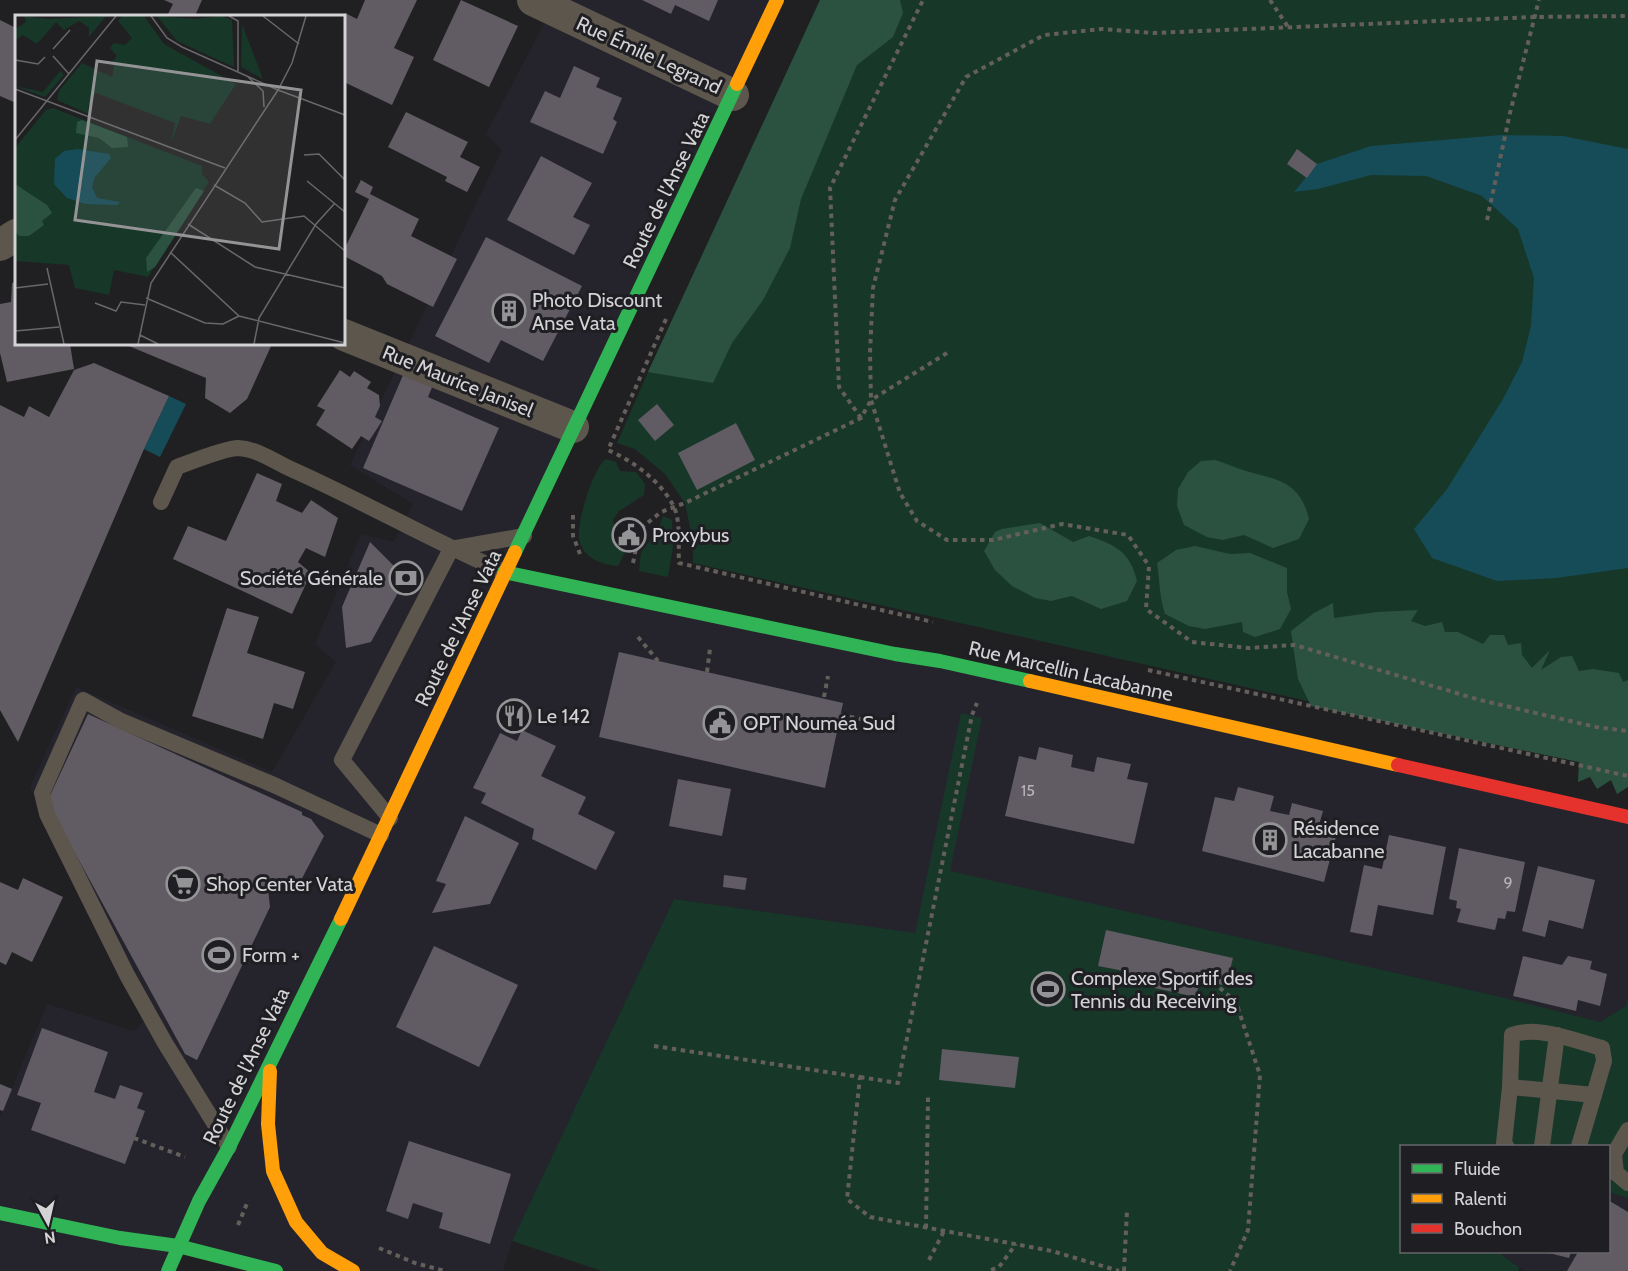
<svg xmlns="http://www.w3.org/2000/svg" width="1628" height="1271" font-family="Cabin,sans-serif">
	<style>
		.built { fill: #25242d }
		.green { fill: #173729 }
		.forest { fill: #2b5240 }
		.water { fill: #164c57 }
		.building { fill: #615b63 }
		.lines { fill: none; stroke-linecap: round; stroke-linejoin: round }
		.path { stroke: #645f5a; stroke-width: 4; stroke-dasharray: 4.5 4.5; stroke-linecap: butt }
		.lane { stroke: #5d564d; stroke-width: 16 }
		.street { stroke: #5d564d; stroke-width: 32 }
		.fast { stroke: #30b455; stroke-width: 14 }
		.slow { stroke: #ff9f0a; stroke-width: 14 }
		.jam { stroke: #e5322d; stroke-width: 14 }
		.labels { text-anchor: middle; stroke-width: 6; stroke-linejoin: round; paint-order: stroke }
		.number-label { font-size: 16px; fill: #b6b5b8 }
		.street-label { font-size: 20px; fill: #d3d3d5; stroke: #1f1f23 }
		.poi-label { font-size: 20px; fill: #d3d3d5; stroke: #1f1f23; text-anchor: start }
		.inset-road { fill: none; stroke: #68686a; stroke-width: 1.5 }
		.view { fill: #949496; fill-opacity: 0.15; stroke: #949496; stroke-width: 3 }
		.inset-edge { fill: none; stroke: #d3d3d5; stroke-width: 3 }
	</style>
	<rect width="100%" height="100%" fill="#202022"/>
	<path class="built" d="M 564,0 L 777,0 L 505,571 L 1628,817 L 1628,1271 L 1525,1271 L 1498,1252 L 1608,1252 L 1608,1146 L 1501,997 L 929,867 L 915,934 L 674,899 L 512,1241 L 503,1271 L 276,1271 L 178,1246 L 169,1271 L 0,1271 L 0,1117 L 47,1004 L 134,1031 L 144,1021 L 30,787 L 76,687 L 272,772 L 336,662 L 315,644 L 361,534 L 394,542 L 413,504 L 350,465 L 502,150 L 486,134 L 552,9 Z"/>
	<g class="green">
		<path d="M 820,0 L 1628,0 L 1628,773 L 693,563 L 693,541 L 685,503 L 665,474 L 635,449 L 617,443 L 648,372 Z"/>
		<path d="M 606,459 L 616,462 L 620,471 L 636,472 L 645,484 L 644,495 L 619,511 L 613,520 L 616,536 L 626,551 L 618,566 C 602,565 582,558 579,538 C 577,522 593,468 606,459 Z"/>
		<path d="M 663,516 L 672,520 L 673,547 L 668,577 L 639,571 L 641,552 L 657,532 Z"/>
		<path d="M 961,713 L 982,718 L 950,871 L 1501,997 L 1600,1022 L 1626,1006 L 1628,998 L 1628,1198 L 1609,1192 L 1608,1146 L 1402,1146 L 1402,1252 L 1498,1252 L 1520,1268 L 1518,1271 L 602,1271 L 512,1241 L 674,899 L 915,933 Z"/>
	</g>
	<g class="forest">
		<path d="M 820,0 L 900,0 L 903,13 L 893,37 L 857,65 L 801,199 L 790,248 L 763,300 L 732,343 L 713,383 L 648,372 Z"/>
		<path d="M 1215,460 C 1225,463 1236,468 1246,471 C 1279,480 1300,482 1309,519 L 1299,539 L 1273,548 L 1244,535 L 1223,540 L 1207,537 L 1184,525 L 1177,506 L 1178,489 L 1188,472 L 1201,461 Z"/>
		<path d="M 1040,523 L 1073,542 L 1089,536 C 1116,545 1130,552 1137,581 L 1127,601 L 1101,609 L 1072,596 L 1051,601 L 1035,598 L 1012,586 L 995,570 L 984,551 L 995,532 L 1002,529 Z"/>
		<path d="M 1195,546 L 1230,554 L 1250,553 L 1287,568 L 1287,592 L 1291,609 L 1280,629 L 1255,637 L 1243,632 L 1242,622 L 1205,629 L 1189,626 L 1165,614 C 1159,595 1160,582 1157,563 L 1176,550 Z"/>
		<path d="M 1333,603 L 1334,618 L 1377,612 L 1418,610 L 1411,621 L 1425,626 L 1442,622 L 1445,632 L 1458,632 L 1483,644 L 1490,635 L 1504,635 L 1508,645 L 1521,643 L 1522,655 L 1532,668 L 1550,650 L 1541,670 L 1561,657 L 1572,656 L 1579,671 L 1593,669 L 1619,673 L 1623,682 L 1628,680 L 1628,787 L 1617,794 L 1611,780 L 1597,789 L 1590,777 L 1578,782 L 1579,762 L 1311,706 L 1298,679 L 1291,631 L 1314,613 Z"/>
	</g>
	<g class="water">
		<path d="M 1501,135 L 1563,136 L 1628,149 L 1628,568 L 1556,578 L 1497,581 L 1432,558 L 1414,529 L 1447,489 L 1503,399 L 1522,362 L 1531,326 L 1534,278 L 1518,229 L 1482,196 L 1426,176 L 1371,175 L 1318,189 L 1294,192 L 1317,164 L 1371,146 Z"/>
		<path d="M 169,396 L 186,404 L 160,457 L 144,449 Z"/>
	</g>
	<g class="building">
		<path d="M 164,0 L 202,0 L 195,16 L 167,16 L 173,4 Z"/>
		<path d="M 365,0 L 417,0 L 394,48 L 414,57 L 392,105 L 344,82 L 344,16 L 345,13 L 357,19 Z"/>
		<path d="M 461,0 L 518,26 L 489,87 L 433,60 Z"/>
		<path d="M 642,0 L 718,0 L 709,21 L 675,5 L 671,14 Z"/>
		<path d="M 0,20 L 16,28 L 16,103 L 0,96 Z"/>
		<path d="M 574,66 L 600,78 L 596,87 L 622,98 L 613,119 L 617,122 L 603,154 L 530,122 L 545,91 L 560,98 Z"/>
		<path d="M 406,112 L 468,142 L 460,157 L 480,167 L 467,192 L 445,181 L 447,177 L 388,147 Z"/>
		<path d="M 1297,149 L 1317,164 L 1307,178 L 1287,164 Z"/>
		<path d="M 541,156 L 592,183 L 573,217 L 590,225 L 574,255 L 507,220 Z"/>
		<path d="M 361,180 L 373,187 L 370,194 L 419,219 L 411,236 L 457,259 L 433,307 L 387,284 L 382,276 L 344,256 L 344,250 L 369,199 L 355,192 Z"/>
		<path d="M 486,237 L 582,286 L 543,361 L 501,340 L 489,363 L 435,336 Z"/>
		<path d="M 16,282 L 16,344 L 70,344 L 74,369 L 7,382 L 0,353 L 0,304 L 11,302 L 12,283 Z"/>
		<path d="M 124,344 L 272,344 L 247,399 L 230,413 L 205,398 L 206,378 Z"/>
		<path d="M 94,363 L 169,396 L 144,449 L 18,742 L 0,710 L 0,405 L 24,417 L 29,406 L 49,417 L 74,370 Z"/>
		<path d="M 407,366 L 436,378 L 428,397 L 499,428 L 462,511 L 363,468 Z"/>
		<path d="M 340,370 L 350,377 L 354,371 L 371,382 L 367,388 L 379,395 L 380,406 L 375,417 L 382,421 L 369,441 L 361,436 L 352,449 L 316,425 L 325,410 L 317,406 Z"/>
		<path d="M 657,404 L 674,425 L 655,441 L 638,420 Z"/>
		<path d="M 736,423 L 755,460 L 697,490 L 678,453 Z"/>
		<path d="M 257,473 L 282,484 L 276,501 L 302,513 L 311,500 L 338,518 L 325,557 L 306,548 L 298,562 L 311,573 L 292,614 L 173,559 L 188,526 L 226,541 Z"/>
		<path d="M 370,542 L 406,578 L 371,642 L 346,648 L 342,607 Z"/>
		<path d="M 227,608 L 259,617 L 247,653 L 305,672 L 293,709 L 274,703 L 263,739 L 192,716 Z"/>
		<path d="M 619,652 L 843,703 L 825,788 L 599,737 Z"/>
		<path d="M 88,714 L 302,812 L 302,815 L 311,819 L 324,836 L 296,890 L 268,889 L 270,907 L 197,1060 L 185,1054 L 47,802 Z"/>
		<path d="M 522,730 L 556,746 L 541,776 L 586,797 L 578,814 L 615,832 L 596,870 L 532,839 L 534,829 L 481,803 L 486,793 L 473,788 L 500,733 L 517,741 Z"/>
		<path d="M 1039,747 L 1073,755 L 1071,767 L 1094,772 L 1097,757 L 1131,764 L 1127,779 L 1148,783 L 1134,844 L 1005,816 L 1019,756 L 1036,760 Z"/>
		<path d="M 678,779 L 731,789 L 722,836 L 669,826 Z"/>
		<path d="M 1238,787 L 1274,796 L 1270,811 L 1289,815 L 1292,803 L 1323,811 L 1319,825 L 1338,829 L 1324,882 L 1202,851 L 1215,797 L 1234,801 Z"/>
		<path d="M 465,816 L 519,843 L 490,904 L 432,913 L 446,884 L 436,881 Z"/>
		<path d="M 1389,835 L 1446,847 L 1433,915 L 1378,905 L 1372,936 L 1350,932 L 1364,865 L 1382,869 Z"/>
		<path d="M 1459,848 L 1525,862 L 1515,912 L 1507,911 L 1505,919 L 1498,918 L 1495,930 L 1457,922 L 1461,909 L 1456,908 L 1457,901 L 1449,899 Z"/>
		<path d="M 1538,866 L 1595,880 L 1583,929 L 1549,920 L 1545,937 L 1522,931 Z"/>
		<path d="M 724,875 L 747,878 L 745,890 L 723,887 Z"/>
		<path d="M 23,878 L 63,897 L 32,962 L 12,952 L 6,965 L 0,962 L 0,882 L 18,890 Z"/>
		<path d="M 1106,930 L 1233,958 L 1226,986 L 1200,979 L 1196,997 L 1122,981 L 1124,971 L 1098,966 Z"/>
		<path d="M 434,946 L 518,985 L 479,1067 L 396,1027 Z"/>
		<path d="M 1523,956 L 1562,965 L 1568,956 L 1592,961 L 1590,969 L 1607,974 L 1600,1006 L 1578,1000 L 1576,1011 L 1513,996 Z"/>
		<path d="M 42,1028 L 108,1052 L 94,1092 L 115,1099 L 120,1085 L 143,1093 L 137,1108 L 145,1111 L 125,1164 L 31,1130 L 41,1103 L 17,1095 Z"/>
		<path d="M 942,1049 L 1019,1057 L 1015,1088 L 939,1080 Z"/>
		<path d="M 0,1084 L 12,1089 L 3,1111 L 0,1110 Z"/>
		<path d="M 409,1141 L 511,1174 L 490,1244 L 439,1228 L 443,1213 L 413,1203 L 408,1219 L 386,1211 Z"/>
		<path d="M 1608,1200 L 1628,1212 L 1628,1271 L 1567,1271 L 1578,1252 L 1608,1252 Z"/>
		<path d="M 1545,1252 L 1571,1252 L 1569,1258 Z"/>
	</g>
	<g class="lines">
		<g class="path">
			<path d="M 1270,0 L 1288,27"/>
			<path d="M 1487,220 L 1510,113 L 1539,0"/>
			<path d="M 666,319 L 608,450 C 633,461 661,481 674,507 C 681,523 678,546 679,563 L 933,622"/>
			<path d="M 947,353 L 871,400 L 900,493 L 917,521 L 947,540 L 993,540 L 1062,524 L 1128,535 L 1149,566 L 1146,609 L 1192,642 L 1249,648 L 1295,645 L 1480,700 L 1596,727 L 1628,731"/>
			<path d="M 861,418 L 839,387 L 830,188 L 923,0"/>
			<path d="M 573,515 L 573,536 L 580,554"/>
			<path d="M 633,563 L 640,529 L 661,512 L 685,503 L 861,418 L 871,400 L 870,353 L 873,288 L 895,200 L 966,77 L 1044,35 L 1102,29 L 1153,33 L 1534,17 L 1628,16"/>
			<path d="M 638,637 L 658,661"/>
			<path d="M 1148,670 L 1628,776"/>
			<path d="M 707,672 L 710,649"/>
			<path d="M 824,697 L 828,676"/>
			<path d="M 841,715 L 885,724"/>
			<path d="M 1213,982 L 1236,1002 L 1260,1075 L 1248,1230 L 1230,1271"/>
			<path d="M 654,1046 L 860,1077 L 847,1199 L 870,1217 L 1052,1251 L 1119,1271"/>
			<path d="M 860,1077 L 898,1083 L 972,715 L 977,703"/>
			<path d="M 134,1138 L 185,1157"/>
			<path d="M 238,1225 L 248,1201"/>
			<path d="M 926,1228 L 928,1097"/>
			<path d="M 379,1248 L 415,1263 L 445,1271"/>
			<path d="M 929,1260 L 944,1231"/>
			<path d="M 991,1270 L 999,1267 L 1016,1244"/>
			<path d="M 1124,1271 L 1127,1210"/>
		</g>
		<g class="lane">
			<path d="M 161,502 L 177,467 C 191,462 225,448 238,448 C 258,449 275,462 293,470 C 365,502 432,541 504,572"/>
			<path d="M 390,818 L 342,760 L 451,549 L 524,536"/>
			<path d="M 1510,1087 L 1594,1095"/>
			<path d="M 1628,1130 L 1614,1154 L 1616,1173 L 1628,1183"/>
			<path d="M 1506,1146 L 1504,1143 L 1510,1087 L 1512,1035 C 1537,1025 1576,1041 1602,1048 L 1604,1061 L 1579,1146"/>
			<path d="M 1542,1146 L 1557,1035"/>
			<path d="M 229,1147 L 165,1043 L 127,975 L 47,814 L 42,793 L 83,700 L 121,721 L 274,785 L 381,835"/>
		</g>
		<g class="street">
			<path d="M 533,0 L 733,95"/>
			<path d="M 0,245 L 16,235"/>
			<path d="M 344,335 L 573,427"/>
		</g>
		<g class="fast">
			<path d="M 515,552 L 737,84"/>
			<path d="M 504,572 L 895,654 L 940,661 L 1030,681"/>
			<path d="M 0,1213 L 120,1238 L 178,1246 L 276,1271"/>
			<path d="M 168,1271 L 199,1201 L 229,1147 L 341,919"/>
		</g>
		<g class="slow">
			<path d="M 737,84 L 777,0"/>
			<path d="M 1030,681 L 1398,765"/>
			<path d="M 341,919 L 515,552"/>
			<path d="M 270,1071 L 268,1124 L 273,1171 L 296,1222 L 322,1253 L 353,1271"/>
		</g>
		<path class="jam" d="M 1398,765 L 1628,817"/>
	</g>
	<defs>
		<g id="building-ring" transform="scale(1.725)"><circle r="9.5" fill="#1f1f23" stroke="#949496" stroke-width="1.5"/><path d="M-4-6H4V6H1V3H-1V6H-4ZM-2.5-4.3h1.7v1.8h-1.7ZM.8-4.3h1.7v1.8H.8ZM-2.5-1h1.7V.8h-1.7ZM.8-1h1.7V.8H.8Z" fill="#949496"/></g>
		<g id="civic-ring" transform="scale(1.725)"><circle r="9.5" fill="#1f1f23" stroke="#949496" stroke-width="1.5"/><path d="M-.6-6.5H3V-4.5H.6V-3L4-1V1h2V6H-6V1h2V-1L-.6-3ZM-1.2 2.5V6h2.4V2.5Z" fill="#949496"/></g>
		<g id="bank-ring" transform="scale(1.725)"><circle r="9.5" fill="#1f1f23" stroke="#949496" stroke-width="1.5"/><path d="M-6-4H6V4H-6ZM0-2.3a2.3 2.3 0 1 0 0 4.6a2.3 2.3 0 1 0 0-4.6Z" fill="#949496"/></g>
		<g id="restaurant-ring" transform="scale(1.725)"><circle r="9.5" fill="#1f1f23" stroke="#949496" stroke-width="1.5"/><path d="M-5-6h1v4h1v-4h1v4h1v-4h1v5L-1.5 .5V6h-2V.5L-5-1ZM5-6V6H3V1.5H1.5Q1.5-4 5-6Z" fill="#949496"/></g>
		<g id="supermarket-ring" transform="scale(1.725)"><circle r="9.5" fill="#1f1f23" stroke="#949496" stroke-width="1.5"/><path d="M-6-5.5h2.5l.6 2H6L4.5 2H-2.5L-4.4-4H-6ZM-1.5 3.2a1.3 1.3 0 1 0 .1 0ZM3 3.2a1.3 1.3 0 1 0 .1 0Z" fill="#949496"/></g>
		<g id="stadium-ring" transform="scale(1.725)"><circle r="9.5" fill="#1f1f23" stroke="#949496" stroke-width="1.5"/><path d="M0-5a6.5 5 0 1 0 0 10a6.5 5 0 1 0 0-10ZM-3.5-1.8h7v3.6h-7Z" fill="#949496"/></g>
	</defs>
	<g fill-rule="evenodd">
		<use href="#building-ring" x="509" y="311"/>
		<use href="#civic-ring" x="629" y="535"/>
		<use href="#bank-ring" x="406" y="578"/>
		<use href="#restaurant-ring" x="514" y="716"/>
		<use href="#civic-ring" x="720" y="723"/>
		<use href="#building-ring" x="1270" y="840"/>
		<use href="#supermarket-ring" x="183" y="884"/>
		<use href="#stadium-ring" x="219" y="955"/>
		<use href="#stadium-ring" x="1048" y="989"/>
	</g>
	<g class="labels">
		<g class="number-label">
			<text x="1028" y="796">15</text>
			<text x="1508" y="888">9</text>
		</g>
		<g class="street-label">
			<text transform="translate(649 55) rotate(25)" y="7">Rue Émile Legrand</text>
			<text transform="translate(666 190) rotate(-64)" y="7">Route de l'Anse Vata</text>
			<text transform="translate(458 381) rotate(22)" y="7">Rue Maurice Janisel</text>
			<text transform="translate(458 628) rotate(-64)" y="7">Route de l'Anse Vata</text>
			<text transform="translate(1071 671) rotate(13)" y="7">Rue Marcellin Lacabanne</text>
			<text transform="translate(246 1066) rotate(-64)" y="7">Route de l'Anse Vata</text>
		</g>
		<g class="poi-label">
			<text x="532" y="307">Photo Discount<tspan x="532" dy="23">Anse Vata</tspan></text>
			<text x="652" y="542">Proxybus</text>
			<text x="383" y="585" text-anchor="end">Société Générale</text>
			<text x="537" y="723">Le 142</text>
			<text x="743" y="730">OPT Nouméa Sud</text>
			<text x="1293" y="835">Résidence<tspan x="1293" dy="23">Lacabanne</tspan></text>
			<text x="206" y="891">Shop Center Vata</text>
			<text x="242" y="962">Form +</text>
			<text x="1071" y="985">Complexe Sportif des<tspan x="1071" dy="23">Tennis du Receiving</tspan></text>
		</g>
	</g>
	<g transform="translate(15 15)">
		<rect width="330" height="330" fill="#202022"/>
		<path d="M 9,1 L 33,4 L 91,1 L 74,22 L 74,13 L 64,6 L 49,15 L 41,7 L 22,29 L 8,20 L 0,25 L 0,14 L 11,7 ZM 107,1 L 129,1 L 149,29 L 221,69 L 195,109 L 166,101 L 156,128 L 160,108 L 81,78 L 73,92 L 76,100 L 42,85 L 44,76 L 67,48 L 97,62 L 99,52 L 96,48 L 102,41 L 95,33 L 99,28 L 110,30 L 117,23 L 103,6 ZM 142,1 L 180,4 L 206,1 L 217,5 L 219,52 L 162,26 ZM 227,9 L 248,64 L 226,52 ZM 45,56 L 49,60 L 30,82 L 0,71 L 28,77 ZM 38,93 L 187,151 L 187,159 L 194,167 L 133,262 L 99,255 L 94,280 L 60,273 L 54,250 L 0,246 L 0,133 L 31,95 Z" fill="#173729"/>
		<path d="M 67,105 L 112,122 L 113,132 L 97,133 L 84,123 L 61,118 L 62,107 ZM 0,169 L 32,190 L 37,198 L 27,206 L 29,210 L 14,221 L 4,221 L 0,216 ZM 181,173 L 189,176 L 140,252 L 132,257 L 131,243 Z" fill="#2b5240"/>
		<path d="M 62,134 L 94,139 L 96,143 L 80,162 L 77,172 L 82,183 L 105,187 L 102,190 L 70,189 L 52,183 L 39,169 L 40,144 L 49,136 Z" fill="#164c57"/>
		<path class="inset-road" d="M 136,1 L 152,23 L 167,32 L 263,75M 214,1 L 223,6 L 223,57M 248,1 L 284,29M 38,34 L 55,15M 38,41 L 54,59M 0,45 L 23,49 L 30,42M 232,61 L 248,76 L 249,92M 0,74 L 210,153M 263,75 L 330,100M 0,125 L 101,1M 289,140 L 304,139 L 330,165M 292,166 L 330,197M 199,170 L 230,188 L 247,207 L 289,201 L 330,236M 173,209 L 240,252 L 330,273M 155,237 L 224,301 L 330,328M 32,253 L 49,329M 0,273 L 33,269M 131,283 L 190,308 L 208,309 L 224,301M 80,288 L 101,296 L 106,287 L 130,290M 0,316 L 44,312M 125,320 L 143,329M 123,329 L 136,268 L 263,75 L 277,48 L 291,1M 239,329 L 244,303 L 301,209 L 320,188"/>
		<path class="view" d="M 82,46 L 286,75 L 264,234 L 60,205 Z"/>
		<rect width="330" height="330" class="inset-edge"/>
	</g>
	<rect x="1400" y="1145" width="210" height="108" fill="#1f1f23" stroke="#67676a" stroke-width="1.5"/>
	<rect x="1412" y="1164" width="30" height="9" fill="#30b455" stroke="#67676a" stroke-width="1.5"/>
	<text x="1454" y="1175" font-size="18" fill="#d3d3d5">Fluide</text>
	<rect x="1412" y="1194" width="30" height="9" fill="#ff9f0a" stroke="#67676a" stroke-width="1.5"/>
	<text x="1454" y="1205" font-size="18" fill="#d3d3d5">Ralenti</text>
	<rect x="1412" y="1224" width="30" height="9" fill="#e5322d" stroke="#67676a" stroke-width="1.5"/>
	<text x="1454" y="1235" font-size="18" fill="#d3d3d5">Bouchon</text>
	<g transform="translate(48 1223) rotate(172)" stroke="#1f1f23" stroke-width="4.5" paint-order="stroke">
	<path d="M0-4.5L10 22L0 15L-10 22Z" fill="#d3d3d5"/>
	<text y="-9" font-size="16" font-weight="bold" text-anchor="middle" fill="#d3d3d5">N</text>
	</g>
</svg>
